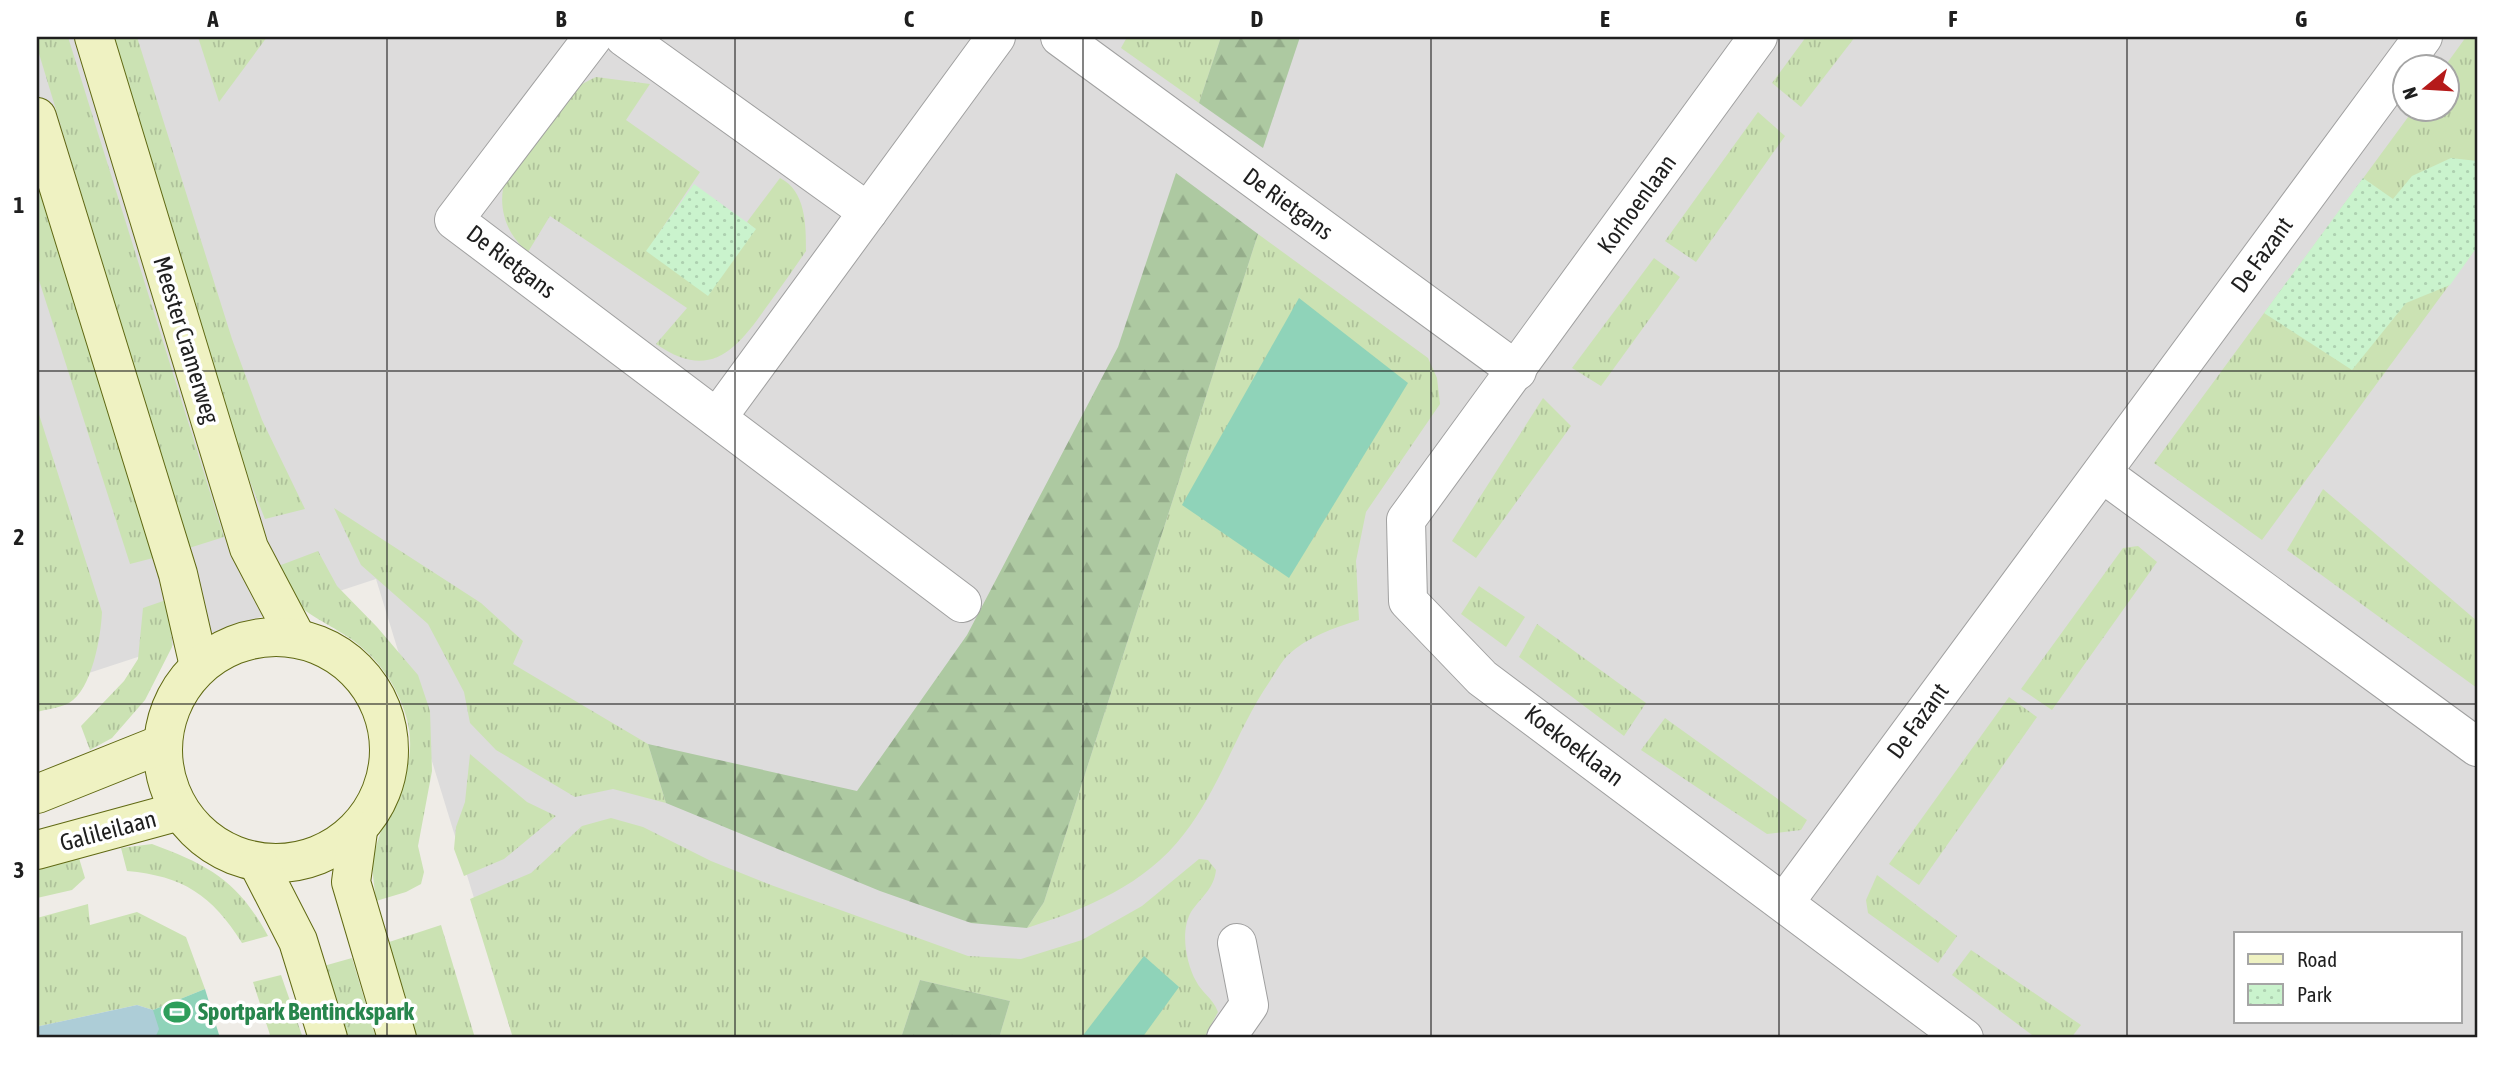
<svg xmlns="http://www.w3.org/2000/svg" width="2514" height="1075" font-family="'Asap Condensed',sans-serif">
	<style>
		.residential { fill: #dddcdc; fill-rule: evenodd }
		.grass { fill: url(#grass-tufts) }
		.forest { fill: url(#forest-firs) }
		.park { fill: url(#park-dots) }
		.pitch { fill: #8fd3b9 }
		.water { fill: #adcdd7 }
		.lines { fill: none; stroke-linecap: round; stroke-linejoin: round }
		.minor-casing { stroke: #a0a0a0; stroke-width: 40 }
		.secondary-casing { stroke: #606913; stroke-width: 40 }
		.minor { stroke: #fff; stroke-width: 38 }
		.secondary { stroke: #eff2c2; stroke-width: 38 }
		.grid { fill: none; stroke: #1f1f1f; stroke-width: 2; stroke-opacity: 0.55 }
		.labels { text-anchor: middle; stroke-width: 7; stroke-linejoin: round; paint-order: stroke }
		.street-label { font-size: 24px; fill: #1f1f1f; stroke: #fff }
		.leisure-label { font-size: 24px; font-weight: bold; fill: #27864d; stroke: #fff; text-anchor: start }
		.neatline { fill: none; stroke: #1f1f1f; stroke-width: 2.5 }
		.grid-label { font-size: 23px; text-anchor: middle; font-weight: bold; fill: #1f1f1f }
	</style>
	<defs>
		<pattern id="grass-tufts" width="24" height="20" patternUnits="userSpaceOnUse" patternTransform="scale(1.75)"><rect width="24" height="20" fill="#cbe2b3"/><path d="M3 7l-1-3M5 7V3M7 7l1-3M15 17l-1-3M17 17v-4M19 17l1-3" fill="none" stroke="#aec19a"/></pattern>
		<pattern id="forest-firs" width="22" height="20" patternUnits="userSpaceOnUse" patternTransform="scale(1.75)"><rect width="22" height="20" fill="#adc9a1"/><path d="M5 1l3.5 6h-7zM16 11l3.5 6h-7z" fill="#94ac8a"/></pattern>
		<pattern id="park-dots" width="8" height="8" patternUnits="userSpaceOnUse" patternTransform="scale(1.75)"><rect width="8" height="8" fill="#caf3cd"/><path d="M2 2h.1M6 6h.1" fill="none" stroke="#add0b0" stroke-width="1.8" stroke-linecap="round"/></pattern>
	</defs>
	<rect width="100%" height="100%" fill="#efece7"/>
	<path class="residential" d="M 37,37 L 2477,37 L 2477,1038 L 517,1038 L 376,579 L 37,690 ZM 2406,66 L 2448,66 L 2448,108 L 2406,108 ZM 2236,933 L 2460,933 L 2460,1021 L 2236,1021 Z"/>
	<g class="grass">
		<path d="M 37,37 L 68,37 L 224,537 L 189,548 L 37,47 Z"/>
		<path d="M 109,37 L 137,37 L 232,339 L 262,420 L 305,509 L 265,519 L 241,459 Z"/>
		<path d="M 198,37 L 267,37 L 219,102 Z"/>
		<path d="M 1127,37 L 1221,37 L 1199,103 L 1121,48 Z"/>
		<path d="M 1806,37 L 1855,37 L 1801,107 L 1772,83 Z"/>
		<path d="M 2466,37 L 2477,37 L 2477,247 L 2262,540 L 2154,463 L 2414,109 L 2448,108 L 2448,66 L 2445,66 Z"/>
		<path d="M 596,77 L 650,84 L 626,120 L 700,172 L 647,251 L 755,229 L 747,222 L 780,178 C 806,191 806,225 806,251 C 793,270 779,290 765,309 C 734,353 708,380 656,344 L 687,308 L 550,216 L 528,252 C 509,237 499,213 503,189 C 506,175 560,99 572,90 C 579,85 588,81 596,77 Z"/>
		<path d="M 1758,112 L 1785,136 L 1696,262 L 1665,241 Z"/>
		<path d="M 37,170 L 157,557 L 130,564 L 37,274 Z"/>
		<path d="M 1258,234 L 1428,358 L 1437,378 L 1440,404 L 1366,512 L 1356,561 L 1359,620 C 1334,628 1307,637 1288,655 C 1281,662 1275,673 1270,681 C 1237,729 1220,788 1184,834 C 1145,885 1086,909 1027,928 L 1044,902 Z"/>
		<path d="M 1654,258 L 1680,277 L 1601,386 L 1572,368 Z"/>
		<path d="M 1543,398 L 1571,426 L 1476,558 L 1452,541 Z"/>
		<path d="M 37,408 L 102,612 C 101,636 92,690 69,703 C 60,708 47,709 37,712 Z"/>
		<path d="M 2323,489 L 2477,621 L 2477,688 L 2287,550 Z"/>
		<path d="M 334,508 L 481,603 L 523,641 L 513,664 L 648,744 L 666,803 L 613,789 L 575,797 L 496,750 L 470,723 L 464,692 L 428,624 L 361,565 Z"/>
		<path d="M 2138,546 L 2157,562 L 2052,710 L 2021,689 L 2123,548 Z"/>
		<path d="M 318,551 L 337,586 L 377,627 L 418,675 L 430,711 L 432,771 L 418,846 L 424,872 L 421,884 L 406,892 L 376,901 C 375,889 372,876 373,864 C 378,811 424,778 406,716 C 397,685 377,657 351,639 C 314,613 293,616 281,565 Z"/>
		<path d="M 1479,586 L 1525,617 L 1506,647 L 1461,614 Z"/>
		<path d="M 169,599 L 172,647 L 145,700 L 112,738 L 90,750 L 81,726 L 124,681 L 138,659 L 143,608 Z"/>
		<path d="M 1537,624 L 1646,703 L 1624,736 L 1519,657 Z"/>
		<path d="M 2009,697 L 2037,717 L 1919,885 L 1889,864 Z"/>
		<path d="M 1665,718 L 1807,820 L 1801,830 L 1767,834 L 1641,750 Z"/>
		<path d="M 470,754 L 527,802 L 556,816 L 504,859 L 464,876 L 454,849 L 456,827 L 465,802 Z"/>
		<path d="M 611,818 L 643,827 L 711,861 L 771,885 L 968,956 L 1021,959 L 1082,940 L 1142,906 L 1199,859 L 1208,860 L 1216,870 C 1214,889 1201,897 1191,912 C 1180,931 1186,963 1196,981 C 1202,993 1212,997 1218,1012 L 1204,1038 L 999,1038 L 1010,1001 L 920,980 L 901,1038 L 513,1038 L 470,899 L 531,873 L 582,826 Z"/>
		<path d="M 152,844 C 209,865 238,881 268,936 L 242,943 C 212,895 183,876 127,871 L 121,848 Z"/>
		<path d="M 79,858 L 85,878 L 72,890 L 37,898 L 37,870 Z"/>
		<path d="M 1877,875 L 1957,936 L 1938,963 L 1868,913 L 1866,900 Z"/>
		<path d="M 88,904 L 90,925 L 137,912 L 186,937 L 205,989 L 153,1010 L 137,1005 L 40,1026 L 37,1024 L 37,918 Z"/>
		<path d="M 441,925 L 475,1038 L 414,1038 L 386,943 Z"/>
		<path d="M 1971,950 L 2081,1025 L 2071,1038 L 2036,1038 L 1952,975 Z"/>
		<path d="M 352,958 L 376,1038 L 342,1038 L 320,967 Z"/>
		<path d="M 281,975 L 303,1038 L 271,1038 L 253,982 Z"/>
	</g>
	<g class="forest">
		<path d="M 1221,37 L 1300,37 L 1263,148 L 1199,103 Z"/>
		<path d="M 1176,173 L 1258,234 L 1044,902 L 1027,928 L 971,923 L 880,891 L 666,803 L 648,744 L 857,791 L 967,635 L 1118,347 Z"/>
		<path d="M 920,980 L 1010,1001 L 999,1038 L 901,1038 Z"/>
	</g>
	<g class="park">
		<path d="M 2451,158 L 2477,161 L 2477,247 L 2450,285 L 2406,303 L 2352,370 L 2264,313 L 2363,178 L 2393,199 L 2412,176 Z"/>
		<path d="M 694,184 L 756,229 L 708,296 L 646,251 Z"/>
	</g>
	<g class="pitch">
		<path d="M 1299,298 L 1408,383 L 1289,578 L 1182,505 Z"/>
		<path d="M 1144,956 L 1179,987 L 1142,1038 L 1081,1038 Z"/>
		<path d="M 205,989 L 220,1038 L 46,1038 L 153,1010 Z"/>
	</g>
	<path class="water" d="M 137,1005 L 153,1010 L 159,1029 L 155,1038 L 37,1038 L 37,1027 L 40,1026 Z"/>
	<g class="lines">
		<g class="minor-casing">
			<g id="minor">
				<path d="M 593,37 L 454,220 L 962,603"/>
				<path d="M 624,37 L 868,212"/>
				<path d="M 1060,37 L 1517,371"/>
				<path d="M 1758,37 L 1406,520 L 1408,601 L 1482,678 L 1964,1038"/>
				<path d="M 717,418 L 996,37"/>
				<path d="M 2102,473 L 2477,747"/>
				<path d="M 1785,902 L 2423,37"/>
				<path d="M 1226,1038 L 1249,1005 L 1237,943"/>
			</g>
		</g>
		<g class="secondary-casing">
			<g id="secondary">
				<path d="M 94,37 L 249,548 L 296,637"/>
				<path d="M 37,117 L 178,574 L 199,666"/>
				<circle cx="276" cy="750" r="113"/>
				<path d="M 37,794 L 162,744"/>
				<path d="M 358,831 L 351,882 L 397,1038"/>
				<path d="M 37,850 L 180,811"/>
				<path d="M 258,863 L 298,941 L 328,1038"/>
			</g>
		</g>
		<use href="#minor" class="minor"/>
		<use href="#secondary" class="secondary"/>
	</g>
	<path class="grid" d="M 387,37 L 387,1038M 735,37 L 735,1038M 1083,37 L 1083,1038M 1431,37 L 1431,1038M 1779,37 L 1779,1038M 2127,37 L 2127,1038M 37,371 L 2477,371M 37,704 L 2477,704"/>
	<defs>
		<g id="stadium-bare" transform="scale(2.1)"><path d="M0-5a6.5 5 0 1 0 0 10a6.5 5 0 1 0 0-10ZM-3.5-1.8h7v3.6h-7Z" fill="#2e9e5b" stroke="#fff" stroke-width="2.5" paint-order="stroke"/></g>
	</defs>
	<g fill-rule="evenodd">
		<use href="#stadium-bare" x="177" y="1012"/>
	</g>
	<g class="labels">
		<g class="street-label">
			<text transform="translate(1288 204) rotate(36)" y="8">De Rietgans</text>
			<text transform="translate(1637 204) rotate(-54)" y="8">Korhoenlaan</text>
			<text transform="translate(2262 255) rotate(-54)" y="8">De Fazant</text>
			<text transform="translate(511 262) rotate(37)" y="8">De Rietgans</text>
			<text transform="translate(186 340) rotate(73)" y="8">Meester Cramerweg</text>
			<text transform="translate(1918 721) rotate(-54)" y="8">De Fazant</text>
			<text transform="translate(1574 746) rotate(37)" y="8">Koekoeklaan</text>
			<text transform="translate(108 831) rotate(-15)" y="8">Galileilaan</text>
		</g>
		<g class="leisure-label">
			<text x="198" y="1020">Sportpark Bentinckspark</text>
		</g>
	</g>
	<rect width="2514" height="1075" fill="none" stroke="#ffffff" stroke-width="77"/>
	<rect x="2234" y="932" width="228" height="91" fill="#ffffff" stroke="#a5a5a5" stroke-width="2"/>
	<rect x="2248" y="954" width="35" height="10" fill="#eff2c2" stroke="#a5a5a5" stroke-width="2"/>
	<text x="2297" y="967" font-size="21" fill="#1f1f1f">Road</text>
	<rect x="2248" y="984" width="35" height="21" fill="url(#park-dots)" stroke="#a5a5a5" stroke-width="2"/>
	<text x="2297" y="1002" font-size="21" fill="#1f1f1f">Park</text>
	<g transform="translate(2426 88) rotate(252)"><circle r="33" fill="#ffffff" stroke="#a5a5a5" stroke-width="2"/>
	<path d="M0-5L12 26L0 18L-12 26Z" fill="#b51a1a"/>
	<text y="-10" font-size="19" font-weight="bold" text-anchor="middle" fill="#1f1f1f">N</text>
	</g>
	<rect x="38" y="38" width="2438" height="998" class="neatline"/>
	<g class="grid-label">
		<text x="213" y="27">A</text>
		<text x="561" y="27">B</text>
		<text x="909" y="27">C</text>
		<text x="1257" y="27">D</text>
		<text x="1605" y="27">E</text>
		<text x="1953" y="27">F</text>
		<text x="2301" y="27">G</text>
		<text x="19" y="213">1</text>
		<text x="19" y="545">2</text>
		<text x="19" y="878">3</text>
	</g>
</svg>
